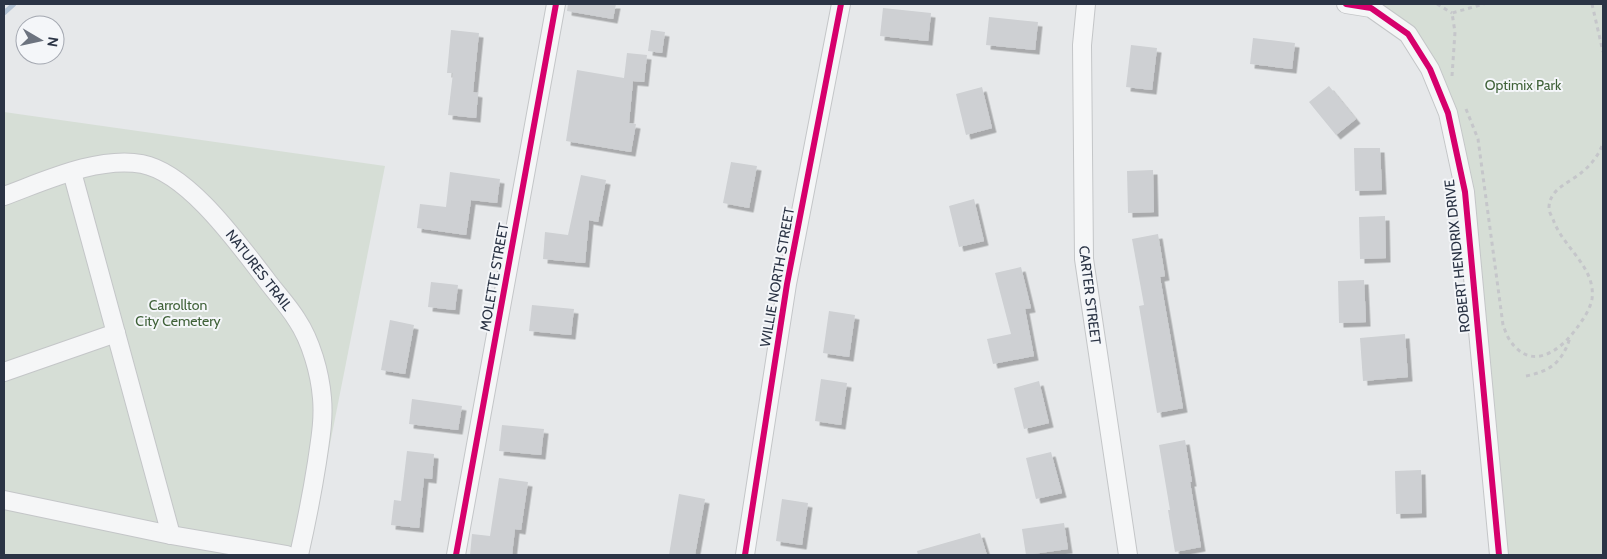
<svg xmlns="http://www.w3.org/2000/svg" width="1607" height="559" font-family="Cabin,sans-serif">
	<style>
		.green { fill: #d6ded6 }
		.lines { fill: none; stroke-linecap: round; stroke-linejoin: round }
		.stream { stroke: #b4c4d5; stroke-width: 5 }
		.building { fill: #ced0d3; filter: url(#shadow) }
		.minor-casing { stroke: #c4c6c8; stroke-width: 20 }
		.path { stroke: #c5c6ca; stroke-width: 3; stroke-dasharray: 4 4; stroke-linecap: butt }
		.minor { stroke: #f5f6f7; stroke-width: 18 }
		.cycleway-casing { stroke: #f4f6f9; stroke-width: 9 }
		.cycleway { stroke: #d6006c; stroke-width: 6 }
		.labels { text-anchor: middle; stroke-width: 4; stroke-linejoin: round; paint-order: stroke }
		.park-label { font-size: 14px; fill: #3f6138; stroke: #f4f6f9 }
		.street-label { font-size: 14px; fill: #2b3445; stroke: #f4f6f9 }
	</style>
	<defs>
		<filter id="shadow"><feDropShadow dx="4.5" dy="4.5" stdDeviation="0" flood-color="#0004"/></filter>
	</defs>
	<rect width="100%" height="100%" fill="#e6e8ea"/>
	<g class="green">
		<path d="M 1346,4 L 1603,4 L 1603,555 L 1499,555 L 1448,113 L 1408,34 Z"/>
		<path d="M 4,112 L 385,166 L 308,555 L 4,555 Z"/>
	</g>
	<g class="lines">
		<path class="stream" d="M 4,13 L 14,4"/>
	</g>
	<g class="building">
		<path d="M 568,4 L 616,4 L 613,19 L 567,11 Z"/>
		<path d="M 883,8 L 931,13 L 928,41 L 880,36 Z"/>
		<path d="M 989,17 L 1038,22 L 1035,50 L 986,45 Z"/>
		<path d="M 451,30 L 479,33 L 473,92 L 478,93 L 476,118 L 448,115 L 453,73 L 447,73 Z"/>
		<path d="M 651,30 L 665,32 L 662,53 L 648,51 Z"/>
		<path d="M 1253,38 L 1295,43 L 1292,69 L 1250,64 Z"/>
		<path d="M 1131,45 L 1157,48 L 1152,90 L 1126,87 Z"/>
		<path d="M 627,53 L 647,55 L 644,82 L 633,81 L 629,123 L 636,124 L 631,152 L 566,141 L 577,70 L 624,78 Z"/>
		<path d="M 1329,86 L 1356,119 L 1336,135 L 1309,102 Z"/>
		<path d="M 982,87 L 992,128 L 966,135 L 956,94 Z"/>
		<path d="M 1354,148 L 1380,148 L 1382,190 L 1355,191 Z"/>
		<path d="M 731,162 L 757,166 L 749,208 L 723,203 Z"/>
		<path d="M 1153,170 L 1154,212 L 1128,213 L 1127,171 Z"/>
		<path d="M 450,172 L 500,179 L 497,203 L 471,200 L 466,235 L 417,228 L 420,204 L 446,207 Z"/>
		<path d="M 581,175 L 606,180 L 598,222 L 589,220 L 585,263 L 543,259 L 545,232 L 568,235 Z"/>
		<path d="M 974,199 L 984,241 L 959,247 L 949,206 Z"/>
		<path d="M 1385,216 L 1386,258 L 1360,259 L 1359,217 Z"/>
		<path d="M 1158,234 L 1165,276 L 1160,277 L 1183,408 L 1157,413 L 1139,306 L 1144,305 L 1132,239 Z"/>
		<path d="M 1021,267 L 1031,308 L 1025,309 L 1034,356 L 993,364 L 987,339 L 1011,334 L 995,273 Z"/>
		<path d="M 1364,280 L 1366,322 L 1339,323 L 1338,281 Z"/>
		<path d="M 431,282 L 458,285 L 455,310 L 428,307 Z"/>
		<path d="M 532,305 L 574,309 L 571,335 L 529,331 Z"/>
		<path d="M 829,311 L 855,315 L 849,357 L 823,353 Z"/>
		<path d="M 390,320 L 414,325 L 405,374 L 381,370 Z"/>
		<path d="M 1405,334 L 1408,377 L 1363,381 L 1360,338 Z"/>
		<path d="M 821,379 L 847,383 L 841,425 L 815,421 Z"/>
		<path d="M 1039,381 L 1049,423 L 1024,429 L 1014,388 Z"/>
		<path d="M 412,399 L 462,406 L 458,430 L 409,424 Z"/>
		<path d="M 502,425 L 544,429 L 541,455 L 499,451 Z"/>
		<path d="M 1185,440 L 1192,482 L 1190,482 L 1201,547 L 1175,552 L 1168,510 L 1170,510 L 1159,445 Z"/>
		<path d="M 407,451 L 434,454 L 432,479 L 424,478 L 419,528 L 391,525 L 394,500 L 401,501 Z"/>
		<path d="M 1051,452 L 1062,493 L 1036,499 L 1026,458 Z"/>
		<path d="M 1421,470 L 1422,513 L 1396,514 L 1395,471 Z"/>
		<path d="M 499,478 L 528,482 L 521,530 L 515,529 L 512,555 L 470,555 L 472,534 L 490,536 Z"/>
		<path d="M 679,494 L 705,499 L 695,555 L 669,555 Z"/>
		<path d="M 782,499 L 808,503 L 802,545 L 776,541 Z"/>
		<path d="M 1064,523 L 1068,549 L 1026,555 L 1022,529 Z"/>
		<path d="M 980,533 L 987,555 L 918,555 L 917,551 Z"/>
	</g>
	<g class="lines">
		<g class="minor-casing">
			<g id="minor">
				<path d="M 1086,4 L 1082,45 L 1084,259 L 1128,555"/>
				<path d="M 1346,4 L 1371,8 L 1408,34 L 1430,69 L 1448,113 L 1465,192 L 1499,555"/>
				<path d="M 72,172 L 171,535"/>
				<path d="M 4,196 C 45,181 98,156 142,164 C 188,173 237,242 265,278 C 275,292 288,305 297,320 C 311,341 320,373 322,398 C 324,420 320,441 317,462 C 312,494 306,524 299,555"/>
				<path d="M 4,372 L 116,333"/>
				<path d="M 4,500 L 171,535 L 287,555"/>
				<path d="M 456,555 L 556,4"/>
				<path d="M 745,555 L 787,284 L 841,4"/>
			</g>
		</g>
		<g class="path">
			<path d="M 1437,4 L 1452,13"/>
			<path d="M 1592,4 L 1603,52"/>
			<path d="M 1452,76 L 1455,32 L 1452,13 L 1484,4"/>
			<path d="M 1466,109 L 1478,139 L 1503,325 C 1505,330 1507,337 1511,342 C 1532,371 1560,351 1576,329 C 1582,321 1590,310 1592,299 C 1596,268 1565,249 1554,222 C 1553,218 1549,213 1549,208 C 1549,189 1569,183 1581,173 C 1591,165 1599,155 1603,143"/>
			<path d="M 1526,376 C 1551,371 1562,362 1570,338"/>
		</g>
		<use href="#minor" class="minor"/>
		<g class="cycleway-casing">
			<g id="cycleway">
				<path d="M 1346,4 L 1371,8 L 1408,34 L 1430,69 L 1448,113 L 1465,192 L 1499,555"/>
				<path d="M 456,555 L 556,4"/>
				<path d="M 745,555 L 787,284 L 841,4"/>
			</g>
		</g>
		<use href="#cycleway" class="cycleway"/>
	</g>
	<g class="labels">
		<g class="park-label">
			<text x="1523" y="90">Optimix Park</text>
			<text x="178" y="310">Carrollton<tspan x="178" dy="16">City Cemetery</tspan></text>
		</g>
		<g class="street-label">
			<text transform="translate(1457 256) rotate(-96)" y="5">ROBERT HENDRIX DRIVE</text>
			<text transform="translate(259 270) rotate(52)" y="5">NATURES TRAIL</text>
			<text transform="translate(494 277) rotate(-80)" y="5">MOLETTE STREET</text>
			<text transform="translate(777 277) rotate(-80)" y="5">WILLIE NORTH STREET</text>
			<text transform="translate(1090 295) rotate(83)" y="5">CARTER STREET</text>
		</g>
	</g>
	<rect width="1607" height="559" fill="none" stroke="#2b3445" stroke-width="10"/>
	<g transform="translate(40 40) rotate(99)"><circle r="24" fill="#f4f6f9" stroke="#a4a8b1"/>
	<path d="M0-4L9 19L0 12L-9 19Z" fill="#6c737f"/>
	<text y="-8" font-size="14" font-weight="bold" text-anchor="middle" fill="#2b3445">N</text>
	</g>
</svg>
